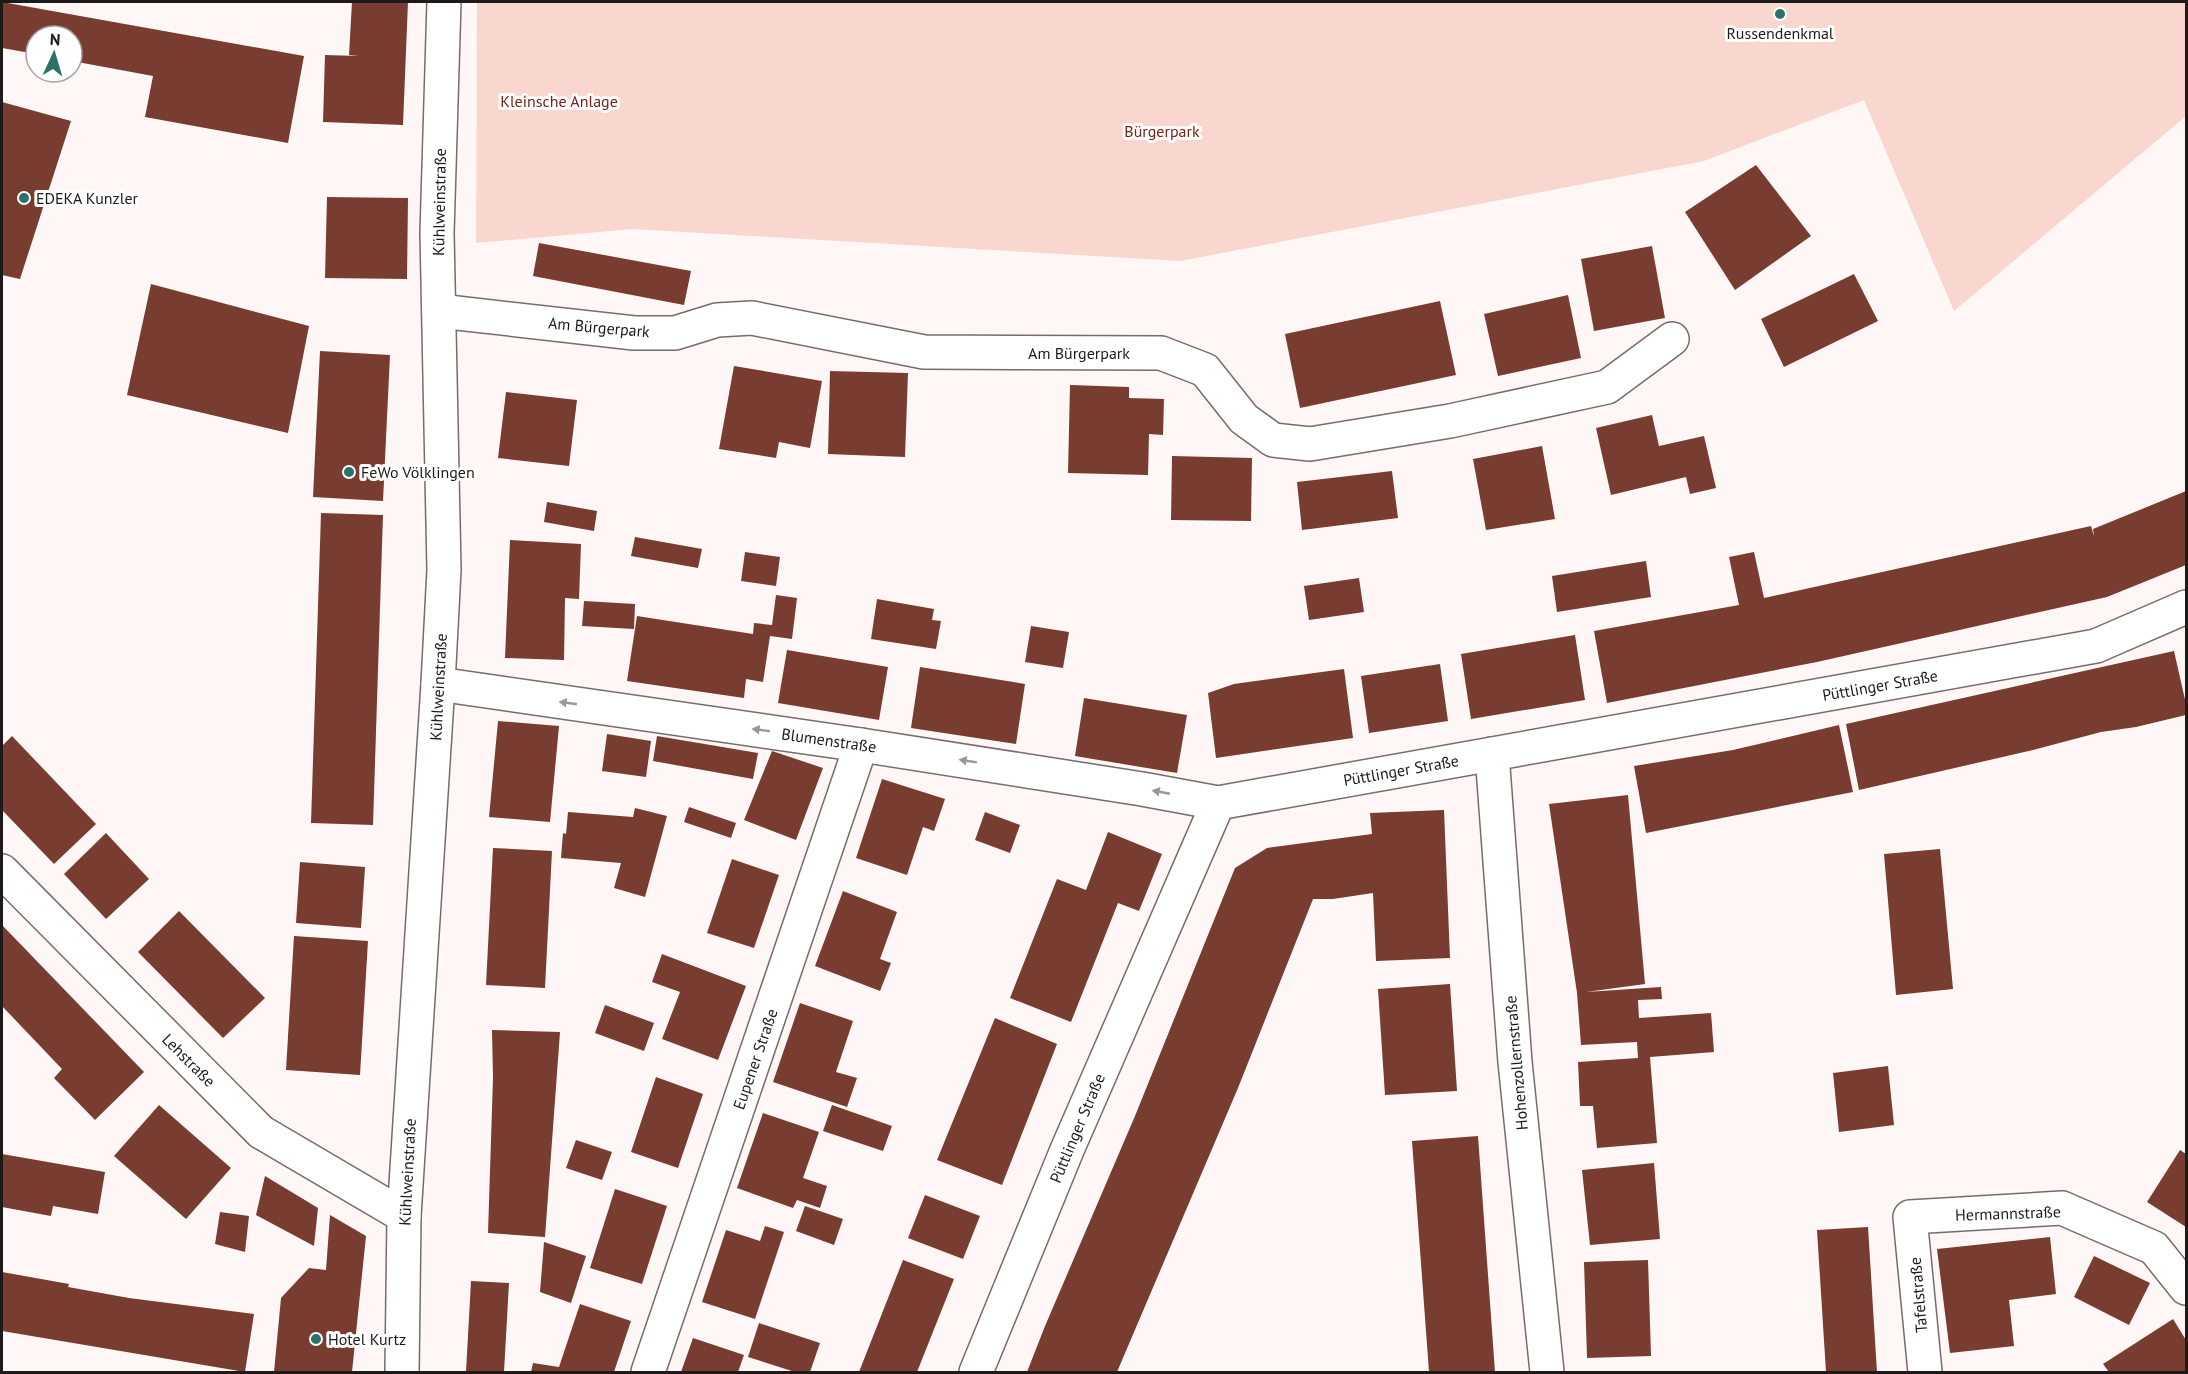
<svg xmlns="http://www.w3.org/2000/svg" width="2188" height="1374" font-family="'PT Sans',sans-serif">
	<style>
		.green { fill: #f9d7cf }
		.building { fill: #783c30 }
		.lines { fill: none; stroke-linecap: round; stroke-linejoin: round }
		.minor-casing { stroke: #776c6a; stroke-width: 36 }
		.minor { stroke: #fff; stroke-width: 33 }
		.oneway { fill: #9a9898 }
		.poi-dot { fill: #2c7268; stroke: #fff; stroke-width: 2 }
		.labels { text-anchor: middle; stroke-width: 6; stroke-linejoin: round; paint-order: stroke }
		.poi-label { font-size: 16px; fill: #1e1a19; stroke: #fff; text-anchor: start }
		.park-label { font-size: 16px; fill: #742314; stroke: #fff }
		.street-label { font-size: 16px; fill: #1e1a19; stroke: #fff }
	</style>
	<rect width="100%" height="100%" fill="#fff7f5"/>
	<path class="green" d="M 477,2 L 2186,2 L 2186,116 L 1954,311 L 1864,100 L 1704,161 L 1180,261 L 633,229 L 476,243 Z"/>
	<g class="building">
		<path d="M 2,2 L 304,56 L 288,143 L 145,117 L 153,76 L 72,61 L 72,36 L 36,36 L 36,54 L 2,48 Z"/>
		<path d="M 352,2 L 408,2 L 403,125 L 323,122 L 325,55 L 359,56 L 349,55 Z"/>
		<path d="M 2,102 L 71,121 L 20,279 L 2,275 Z"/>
		<path d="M 1756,165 L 1811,236 L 1735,290 L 1685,212 Z"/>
		<path d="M 327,197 L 408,198 L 407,279 L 325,278 Z"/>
		<path d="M 539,243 L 691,271 L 684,305 L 533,276 Z"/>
		<path d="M 1652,246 L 1665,318 L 1594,331 L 1581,259 Z"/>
		<path d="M 1854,274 L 1878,321 L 1784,367 L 1761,319 Z"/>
		<path d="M 151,284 L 309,326 L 288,433 L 127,395 Z"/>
		<path d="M 1568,295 L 1581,358 L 1498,376 L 1484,314 Z"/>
		<path d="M 1440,301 L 1456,375 L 1300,408 L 1285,334 Z"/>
		<path d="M 320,351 L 390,355 L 383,501 L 313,497 Z"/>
		<path d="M 734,366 L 822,381 L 810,448 L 779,442 L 776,458 L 719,449 Z"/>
		<path d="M 830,371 L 908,373 L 905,457 L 828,454 Z"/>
		<path d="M 1070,385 L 1129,387 L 1129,398 L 1164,399 L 1163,435 L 1149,434 L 1148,475 L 1068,473 Z"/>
		<path d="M 506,392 L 577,400 L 569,466 L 498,458 Z"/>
		<path d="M 1652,415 L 1659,446 L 1704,436 L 1716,488 L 1690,494 L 1686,477 L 1611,495 L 1596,428 Z"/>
		<path d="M 1542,446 L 1555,519 L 1486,530 L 1473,459 Z"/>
		<path d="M 1172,456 L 1252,458 L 1251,521 L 1171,520 Z"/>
		<path d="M 1392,471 L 1398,518 L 1302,530 L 1297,482 Z"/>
		<path d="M 2186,491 L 2186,565 L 2107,597 L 1817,662 L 1607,703 L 1594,631 L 1739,605 L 1729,557 L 1754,552 L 1764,598 L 2091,526 L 2094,536 L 2093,529 Z"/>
		<path d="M 547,502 L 597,511 L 594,531 L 544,522 Z"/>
		<path d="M 321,513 L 383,515 L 373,825 L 311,823 Z"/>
		<path d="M 635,537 L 702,549 L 698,568 L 631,556 Z"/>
		<path d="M 510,540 L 581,544 L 579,599 L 565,598 L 564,660 L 505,658 Z"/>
		<path d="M 745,552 L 780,557 L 776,586 L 741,581 Z"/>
		<path d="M 1646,561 L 1651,597 L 1557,612 L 1552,576 Z"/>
		<path d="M 1359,578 L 1364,612 L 1309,620 L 1304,586 Z"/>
		<path d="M 776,595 L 797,598 L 792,639 L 770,636 L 763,682 L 746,679 L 744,698 L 627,681 L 637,616 L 753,634 L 754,623 L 772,625 Z"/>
		<path d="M 877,599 L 934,609 L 932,620 L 941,621 L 936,649 L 871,639 Z"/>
		<path d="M 584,601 L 635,604 L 634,629 L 582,626 Z"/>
		<path d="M 1031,626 L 1069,632 L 1063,668 L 1025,662 Z"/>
		<path d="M 1575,635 L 1585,700 L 1471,719 L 1461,654 Z"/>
		<path d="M 787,650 L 888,667 L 879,720 L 778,703 Z"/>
		<path d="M 2174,651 L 2186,704 L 2186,715 L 2136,727 L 2101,732 L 2033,750 L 1859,790 L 1846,724 Z"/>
		<path d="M 1440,664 L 1448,721 L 1369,733 L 1361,676 Z"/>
		<path d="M 920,667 L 1025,684 L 1016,744 L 911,728 Z"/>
		<path d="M 1344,669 L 1353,738 L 1216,758 L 1208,693 L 1234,684 Z"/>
		<path d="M 1084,698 L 1187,715 L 1177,773 L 1075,756 Z"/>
		<path d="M 498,721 L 559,726 L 550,822 L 489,817 Z"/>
		<path d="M 1839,725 L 1853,792 L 1646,833 L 1634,766 L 1733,750 Z"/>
		<path d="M 607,734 L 651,741 L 646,777 L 602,771 Z"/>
		<path d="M 12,736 L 96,824 L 54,864 L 2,810 L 2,746 Z"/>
		<path d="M 657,736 L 758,753 L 753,779 L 653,761 Z"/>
		<path d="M 772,751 L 823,768 L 796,840 L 744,820 Z"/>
		<path d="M 882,779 L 945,799 L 934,831 L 923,827 L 907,875 L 856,858 Z"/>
		<path d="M 1628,795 L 1645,984 L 1586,992 L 1661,987 L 1662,999 L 1638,1000 L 1639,1018 L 1711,1013 L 1714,1052 L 1650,1057 L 1657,1143 L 1597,1148 L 1593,1106 L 1580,1106 L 1578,1062 L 1638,1058 L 1637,1042 L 1581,1045 L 1577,993 L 1549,804 Z"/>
		<path d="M 689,807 L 736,823 L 731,838 L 684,822 Z"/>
		<path d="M 635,808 L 667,816 L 645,897 L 614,888 L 621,863 L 561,858 L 563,833 L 566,834 L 568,812 L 633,817 Z"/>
		<path d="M 1444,810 L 1450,958 L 1376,961 L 1373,893 L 1333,899 L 1313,899 L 1238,1088 L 1117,1372 L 1027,1372 L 1045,1326 L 1135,1116 L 1235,868 L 1267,848 L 1372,834 L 1370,813 Z"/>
		<path d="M 985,812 L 1020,825 L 1010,853 L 975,840 Z"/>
		<path d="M 1108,832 L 1162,854 L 1139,911 L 1118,903 L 1071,1022 L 1010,998 L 1057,879 L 1086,890 Z"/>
		<path d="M 106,833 L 149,879 L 106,919 L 64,874 Z"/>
		<path d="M 493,848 L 552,851 L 545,988 L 486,985 Z"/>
		<path d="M 1940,849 L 1953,989 L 1896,995 L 1884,854 Z"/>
		<path d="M 732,859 L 779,875 L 754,948 L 707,933 Z"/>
		<path d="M 300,862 L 365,867 L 361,928 L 296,923 Z"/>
		<path d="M 843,891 L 897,912 L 880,959 L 891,963 L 880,991 L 815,966 Z"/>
		<path d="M 179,911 L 265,998 L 223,1038 L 138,952 Z"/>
		<path d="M 2,925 L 144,1072 L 95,1120 L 54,1078 L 62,1069 L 2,1006 Z"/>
		<path d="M 294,936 L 368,941 L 360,1075 L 286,1070 Z"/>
		<path d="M 662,954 L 746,986 L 718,1060 L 662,1039 L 680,992 L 652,982 Z"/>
		<path d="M 1450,984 L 1457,1091 L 1385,1095 L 1378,989 Z"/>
		<path d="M 800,1003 L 853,1021 L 836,1072 L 857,1078 L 847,1107 L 773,1082 Z"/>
		<path d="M 605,1005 L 654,1023 L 644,1051 L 595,1033 Z"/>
		<path d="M 995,1018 L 1057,1044 L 1002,1185 L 937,1160 Z"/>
		<path d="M 492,1030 L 560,1032 L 545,1237 L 488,1233 L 493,1078 Z"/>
		<path d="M 1888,1066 L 1894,1125 L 1839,1132 L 1833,1073 Z"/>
		<path d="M 656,1077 L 703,1094 L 678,1168 L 631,1152 Z"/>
		<path d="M 159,1105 L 231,1168 L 186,1219 L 114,1156 Z"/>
		<path d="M 832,1105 L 892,1126 L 883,1151 L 823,1131 Z"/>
		<path d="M 763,1113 L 819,1132 L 803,1178 L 827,1186 L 820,1208 L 797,1200 L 793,1208 L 737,1188 Z"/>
		<path d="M 1478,1136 L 1495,1372 L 1429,1372 L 1412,1141 Z"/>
		<path d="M 576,1140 L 612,1152 L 602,1180 L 566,1168 Z"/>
		<path d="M 2180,1150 L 2186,1154 L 2186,1227 L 2147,1202 Z"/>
		<path d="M 2,1154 L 105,1172 L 98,1214 L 53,1206 L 51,1216 L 2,1207 Z"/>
		<path d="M 1654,1163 L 1660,1239 L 1590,1245 L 1582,1170 Z"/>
		<path d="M 265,1176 L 318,1208 L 314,1246 L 256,1215 Z"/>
		<path d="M 615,1189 L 667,1206 L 642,1284 L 590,1268 Z"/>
		<path d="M 925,1195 L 980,1216 L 963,1259 L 908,1238 Z"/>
		<path d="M 805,1206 L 843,1219 L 834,1245 L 796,1231 Z"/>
		<path d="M 220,1212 L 249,1216 L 245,1252 L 215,1244 Z"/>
		<path d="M 330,1215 L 366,1236 L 352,1372 L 274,1372 L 281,1298 L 309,1268 L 326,1270 Z"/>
		<path d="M 765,1226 L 784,1232 L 755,1319 L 702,1302 L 726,1230 L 760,1241 Z"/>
		<path d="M 1868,1227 L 1877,1372 L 1826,1372 L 1817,1230 Z"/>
		<path d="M 2050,1237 L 2056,1294 L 2009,1300 L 2014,1346 L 1950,1353 L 1937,1249 Z"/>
		<path d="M 544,1242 L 586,1256 L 571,1303 L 540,1292 Z"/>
		<path d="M 2094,1256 L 2150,1283 L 2129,1325 L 2074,1297 Z"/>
		<path d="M 903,1260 L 954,1279 L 917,1372 L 859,1372 Z"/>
		<path d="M 1648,1260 L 1651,1356 L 1587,1358 L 1584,1262 Z"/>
		<path d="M 2,1272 L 69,1284 L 68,1287 L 129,1298 L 254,1314 L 245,1372 L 2,1331 Z"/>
		<path d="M 471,1281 L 509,1283 L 504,1372 L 466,1372 Z"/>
		<path d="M 580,1304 L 631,1321 L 614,1372 L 531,1372 L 533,1363 L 559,1367 Z"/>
		<path d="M 2173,1319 L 2186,1340 L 2186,1372 L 2109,1372 L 2103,1364 Z"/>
		<path d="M 759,1323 L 820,1343 L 810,1372 L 795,1372 L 748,1357 Z"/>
		<path d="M 693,1338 L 744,1355 L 738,1372 L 681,1372 Z"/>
	</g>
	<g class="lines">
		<g class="minor-casing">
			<g id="minor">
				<path d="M 439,311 L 634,333 L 675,333 L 717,320 L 752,318 L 924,352 L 1161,353 L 1205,370 L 1244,419 L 1273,440 L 1310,444 L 1450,421 L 1607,387 L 1672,339"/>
				<path d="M 438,684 L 861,745 L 1142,789 L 1218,803 L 2096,646 L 2186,607"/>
				<path d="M 1492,754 L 1515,1062 L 1547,1372"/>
				<path d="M 2,871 L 261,1132 L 404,1216"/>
				<path d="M 402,1372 L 404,1216 L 438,684 L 444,570 L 437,233 L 444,2"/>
				<path d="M 648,1372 L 861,745"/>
				<path d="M 976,1372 L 1067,1150 L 1218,803"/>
				<path d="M 1925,1372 L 1910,1217 L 2062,1208 L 2154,1248 L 2186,1288"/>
			</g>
		</g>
		<use href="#minor" class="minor"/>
	</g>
	<defs><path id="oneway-solid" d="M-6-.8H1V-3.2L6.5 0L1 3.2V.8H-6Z" transform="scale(1.5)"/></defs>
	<g class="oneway">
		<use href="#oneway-solid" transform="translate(568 703) rotate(-172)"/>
		<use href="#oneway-solid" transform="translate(761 730) rotate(-172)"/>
		<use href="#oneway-solid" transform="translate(968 761) rotate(-171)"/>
		<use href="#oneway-solid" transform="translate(1161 792) rotate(-169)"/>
	</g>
	<g class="poi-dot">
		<circle cx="1780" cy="14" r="6"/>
		<circle cx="24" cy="198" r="6"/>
		<circle cx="349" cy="472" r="6"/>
		<circle cx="316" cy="1339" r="6"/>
	</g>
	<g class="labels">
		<g class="poi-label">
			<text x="1780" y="39" text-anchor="middle">Russendenkmal</text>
			<text x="36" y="204">EDEKA Kunzler</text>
			<text x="361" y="478">FeWo Völklingen</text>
			<text x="328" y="1345">Hotel Kurtz</text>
		</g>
		<g class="park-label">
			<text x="559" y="107">Kleinsche Anlage</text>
			<text x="1162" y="137">Bürgerpark</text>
		</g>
		<g class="street-label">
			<text transform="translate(439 202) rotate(-89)" y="6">Kühlweinstraße</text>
			<text transform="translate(599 327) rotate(5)" y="6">Am Bürgerpark</text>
			<text x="1079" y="359">Am Bürgerpark</text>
			<text transform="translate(1880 685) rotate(-10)" y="6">Püttlinger Straße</text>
			<text transform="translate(438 687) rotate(-87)" y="6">Kühlweinstraße</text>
			<text transform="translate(829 740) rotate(8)" y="6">Blumenstraße</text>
			<text transform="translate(1401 770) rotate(-10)" y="6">Püttlinger Straße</text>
			<text transform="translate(755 1059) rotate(-71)" y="6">Eupener Straße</text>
			<text transform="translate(189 1060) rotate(45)" y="6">Lehstraße</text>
			<text transform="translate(1516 1063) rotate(-95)" y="6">Hohenzollernstraße</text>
			<text transform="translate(1077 1128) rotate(-67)" y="6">Püttlinger Straße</text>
			<text transform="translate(407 1172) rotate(-87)" y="6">Kühlweinstraße</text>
			<text transform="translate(2008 1213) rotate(-2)" y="6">Hermannstraße</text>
			<text transform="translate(1918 1295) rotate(-95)" y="6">Tafelstraße</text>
		</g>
	</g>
	<rect width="2188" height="1374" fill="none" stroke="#1e1a19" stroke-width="6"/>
	<g transform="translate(54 54) rotate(4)"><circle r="28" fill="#ffffff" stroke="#a5a3a3" stroke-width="1.5"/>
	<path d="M0-4.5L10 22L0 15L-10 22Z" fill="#2c7268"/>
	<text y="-9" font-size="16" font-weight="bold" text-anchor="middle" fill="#1e1a19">N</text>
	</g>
</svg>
